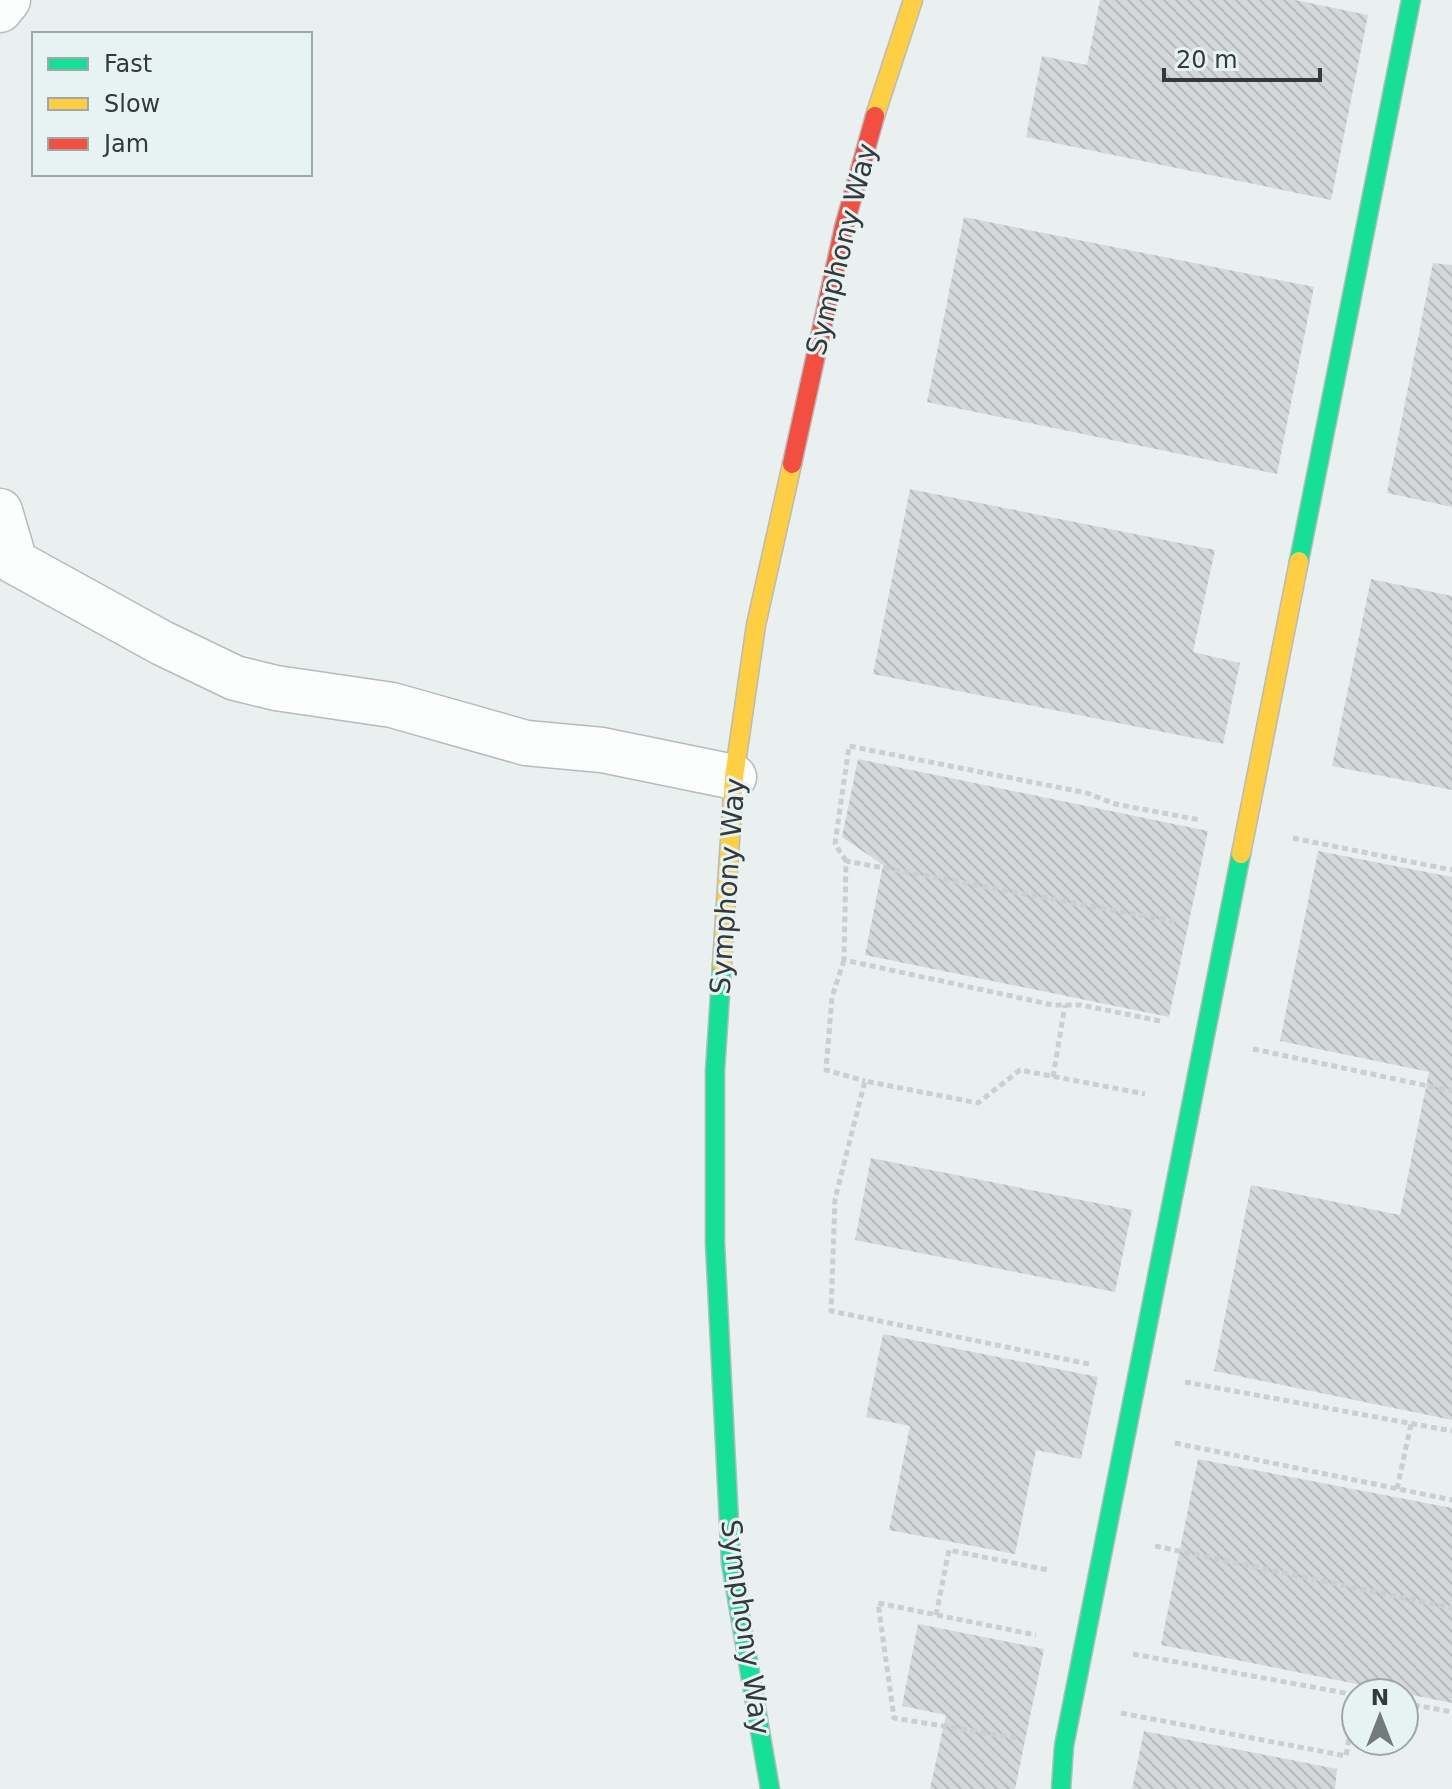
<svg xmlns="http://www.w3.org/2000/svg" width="1452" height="1789" font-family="'DejaVu Sans',sans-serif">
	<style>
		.building { fill: url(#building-back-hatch) }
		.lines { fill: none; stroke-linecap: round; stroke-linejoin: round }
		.street-casing { stroke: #b6bbbb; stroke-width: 47 }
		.fast-casing { stroke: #b6bbbb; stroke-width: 21 }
		.slow-casing { stroke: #b6bbbb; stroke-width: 21 }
		.jam-casing { stroke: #b6bbbb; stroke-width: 21 }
		.path { stroke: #cccecf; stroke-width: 5; stroke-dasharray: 6 4; stroke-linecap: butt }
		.street { stroke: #fcfdfd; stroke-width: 44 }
		.fast { stroke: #16e098; stroke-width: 18 }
		.slow { stroke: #ffcf43; stroke-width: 18 }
		.jam { stroke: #f24e42; stroke-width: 18 }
		.labels { text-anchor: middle; stroke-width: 6; stroke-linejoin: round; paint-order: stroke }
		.street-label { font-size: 28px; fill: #343939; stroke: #e7f2f3 }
	</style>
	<defs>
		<pattern id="building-back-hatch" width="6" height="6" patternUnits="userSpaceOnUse" patternTransform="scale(2)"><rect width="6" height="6" fill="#d4d8d8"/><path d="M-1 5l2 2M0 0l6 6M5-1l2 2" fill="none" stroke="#b7baba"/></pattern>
	</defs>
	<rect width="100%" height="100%" fill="#eaf0f0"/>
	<g class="building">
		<path d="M 1100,0 L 1295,0 L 1368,15 L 1331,200 L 1026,137 L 1042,56 L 1087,65 Z"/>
		<path d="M 964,217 L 1314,287 L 1277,474 L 927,402 Z"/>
		<path d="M 1433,263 L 1452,265 L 1452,507 L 1387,493 Z"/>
		<path d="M 910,489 L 1215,550 L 1193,652 L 1240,663 L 1223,744 L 873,674 Z"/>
		<path d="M 1371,579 L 1452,596 L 1452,790 L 1332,766 Z"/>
		<path d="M 858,759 L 1208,831 L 1169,1017 L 865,955 L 883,865 L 842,837 Z"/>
		<path d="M 1318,851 L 1452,877 L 1452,1420 L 1214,1371 L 1251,1185 L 1400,1215 L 1429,1072 L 1280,1041 Z"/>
		<path d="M 871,1158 L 1132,1210 L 1115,1292 L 855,1240 Z"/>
		<path d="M 883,1334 L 1098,1377 L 1081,1459 L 1036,1450 L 1015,1554 L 889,1530 L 910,1426 L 866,1417 Z"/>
		<path d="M 1198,1459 L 1452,1508 L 1452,1703 L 1161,1645 Z"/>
		<path d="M 918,1624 L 1044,1649 L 1015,1789 L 930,1789 L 946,1715 L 902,1706 Z"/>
		<path d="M 1144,1731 L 1337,1769 L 1335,1789 L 1132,1789 Z"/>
	</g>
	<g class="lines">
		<g class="street-casing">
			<g id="street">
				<path d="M 0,10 L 8,0"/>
				<path d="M 0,511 L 15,562 L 162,643 L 235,678 L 276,688 L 392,705 L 526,743 L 602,750 L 734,777"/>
			</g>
		</g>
		<g class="fast-casing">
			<g id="fast">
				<path d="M 1299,561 L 1411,0"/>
				<path d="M 722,965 L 715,1071 L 715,1243 L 731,1563 L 770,1789"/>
				<path d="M 1061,1789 L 1064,1746 L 1241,854"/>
			</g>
		</g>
		<g class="slow-casing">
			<g id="slow">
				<path d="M 875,116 L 913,0"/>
				<path d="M 1241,854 L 1299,561"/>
				<path d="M 722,965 L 734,777 L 756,625 L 792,464"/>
			</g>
		</g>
		<g class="jam-casing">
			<path id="jam" d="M 792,464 L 844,227 L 875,116"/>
		</g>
		<g class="path">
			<path d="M 1293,838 L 1452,870"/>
			<path d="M 846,861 L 835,844 L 849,746 L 1087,793 L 1115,804 L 1200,820"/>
			<path d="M 844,960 L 832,997 L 826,1070 L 865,1081"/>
			<path d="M 1160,1021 L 1081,1005 L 1053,1005 L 844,960 L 846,861 L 1177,922"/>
			<path d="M 1253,1049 L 1452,1091"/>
			<path d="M 1053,1077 L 1065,1005"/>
			<path d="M 1089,1364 L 831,1311 L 835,1199 L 865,1081 L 978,1103 L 1020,1070 L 1145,1094"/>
			<path d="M 1185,1382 L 1452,1431"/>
			<path d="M 1175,1443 L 1452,1500"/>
			<path d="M 1397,1489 L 1411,1424"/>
			<path d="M 1155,1546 L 1452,1608"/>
			<path d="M 936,1615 L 949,1550 L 1048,1570"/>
			<path d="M 1133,1654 L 1356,1695"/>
			<path d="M 1404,1703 L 1452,1712"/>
			<path d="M 1121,1713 L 1346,1756 L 1356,1696"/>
			<path d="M 1016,1738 L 894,1718 L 878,1603 L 1036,1635"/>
		</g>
		<use href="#street" class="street"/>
		<use href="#fast" class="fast"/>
		<use href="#slow" class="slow"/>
		<use href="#jam" class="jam"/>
	</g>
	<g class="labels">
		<g class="street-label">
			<text transform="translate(841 249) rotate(-76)" y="10">Symphony Way</text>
			<text transform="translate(727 886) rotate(-86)" y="10">Symphony Way</text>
			<text transform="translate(746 1627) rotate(82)" y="10">Symphony Way</text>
		</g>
	</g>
	<rect x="32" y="32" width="280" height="144" fill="#e7f2f3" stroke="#9fa8a9" stroke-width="2"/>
	<rect x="48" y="58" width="40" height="12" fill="#16e098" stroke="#9fa8a9" stroke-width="2"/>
	<text x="104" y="72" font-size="24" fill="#343939">Fast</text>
	<rect x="48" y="98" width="40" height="12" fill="#ffcf43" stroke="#9fa8a9" stroke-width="2"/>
	<text x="104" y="112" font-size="24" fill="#343939">Slow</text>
	<rect x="48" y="138" width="40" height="12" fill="#f24e42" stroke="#9fa8a9" stroke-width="2"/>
	<text x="104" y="152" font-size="24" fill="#343939">Jam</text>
	<g transform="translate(1380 1717)"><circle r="38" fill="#e7f2f3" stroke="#9fa8a9" stroke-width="2"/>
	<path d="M0-6L14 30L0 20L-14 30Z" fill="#747979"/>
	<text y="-12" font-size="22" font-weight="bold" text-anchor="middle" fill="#343939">N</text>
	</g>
	<path d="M1164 68v12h156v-12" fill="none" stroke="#343939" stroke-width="4"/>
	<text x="1176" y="68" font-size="24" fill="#343939" stroke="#e7f2f3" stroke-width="6" paint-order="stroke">20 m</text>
</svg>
